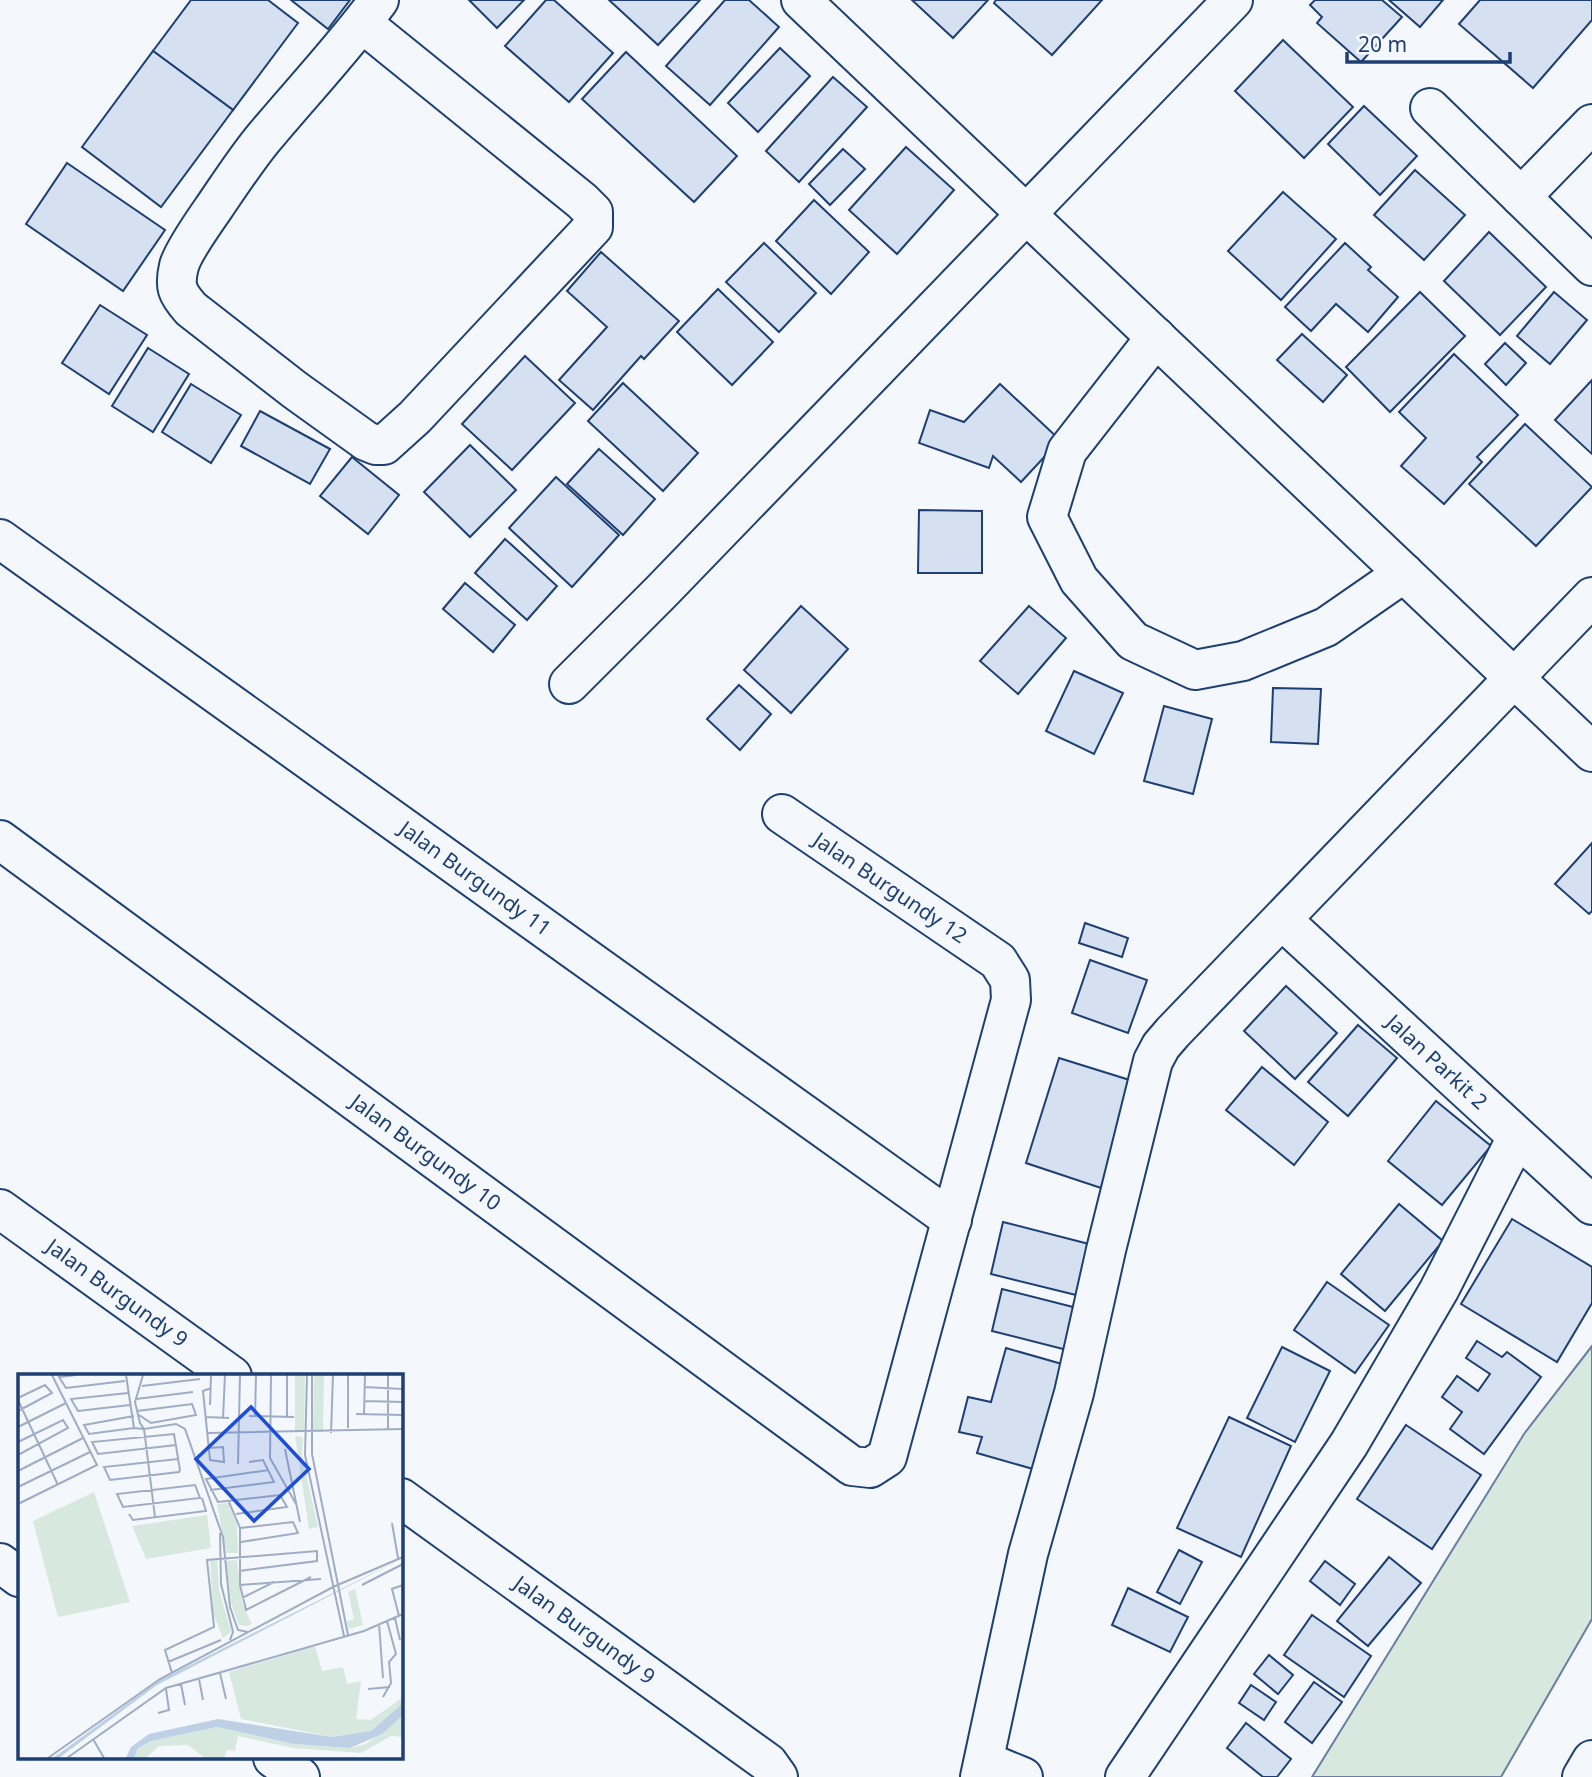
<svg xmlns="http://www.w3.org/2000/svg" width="1592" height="1777" font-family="'Noto Sans',sans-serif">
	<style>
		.green { fill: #d7e8df; stroke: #687fa3; stroke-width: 2 }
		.building { fill: #d5e0f0; stroke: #1d3f73; stroke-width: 2 }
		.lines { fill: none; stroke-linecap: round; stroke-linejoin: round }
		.minor-casing { stroke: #1d3f73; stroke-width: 42 }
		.minor { stroke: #f4f7fb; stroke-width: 38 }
		.labels { text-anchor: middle; stroke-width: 5; stroke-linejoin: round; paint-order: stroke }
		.street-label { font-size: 21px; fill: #1d3f73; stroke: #f4f7fb }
		.inset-road { fill: none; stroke: #9eadc5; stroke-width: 2 }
		.view { fill: #1d4ed8; fill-opacity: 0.15; stroke: #1d4ed8; stroke-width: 3.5 }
		.inset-edge { fill: none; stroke: #1d3f73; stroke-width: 3.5 }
	</style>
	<rect width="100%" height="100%" fill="#f4f7fb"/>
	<path class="green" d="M 1592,1346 L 1592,1619 L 1501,1777 L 1312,1777 L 1524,1434 Z"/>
	<g class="building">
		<path d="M 191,0 L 268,0 L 298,23 L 233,110 L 153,51 Z"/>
		<path d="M 291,0 L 350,0 L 328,29 Z"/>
		<path d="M 469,0 L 524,0 L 497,28 Z"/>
		<path d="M 546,0 L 554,0 L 613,53 L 569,102 L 505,46 Z"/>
		<path d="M 609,0 L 700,0 L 658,45 Z"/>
		<path d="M 725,0 L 749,0 L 779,27 L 710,105 L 666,66 Z"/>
		<path d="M 912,0 L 988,0 L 953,38 Z"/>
		<path d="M 996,0 L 1102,0 L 1052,55 L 994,3 Z"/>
		<path d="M 1315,0 L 1382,0 L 1402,17 L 1361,62 L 1317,23 L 1322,17 L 1310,5 Z"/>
		<path d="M 1389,0 L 1443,0 L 1420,27 Z"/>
		<path d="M 1480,0 L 1592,0 L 1592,20 L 1533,88 L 1459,24 Z"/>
		<path d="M 1283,40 L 1353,107 L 1304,158 L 1235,91 Z"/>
		<path d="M 780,48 L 810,76 L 758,132 L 728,103 Z"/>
		<path d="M 153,51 L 233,110 L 161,207 L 82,147 Z"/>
		<path d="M 626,52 L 737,156 L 694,202 L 582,99 Z"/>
		<path d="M 833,77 L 867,107 L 799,182 L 766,151 Z"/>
		<path d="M 1364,106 L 1417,156 L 1380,195 L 1328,144 Z"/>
		<path d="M 906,147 L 954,190 L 897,254 L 849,210 Z"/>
		<path d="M 843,149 L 865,169 L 830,205 L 809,184 Z"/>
		<path d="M 67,163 L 165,230 L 123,291 L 26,224 Z"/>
		<path d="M 1415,170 L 1465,215 L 1424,260 L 1374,215 Z"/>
		<path d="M 1283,192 L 1336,239 L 1281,300 L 1228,251 Z"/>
		<path d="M 814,200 L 869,252 L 831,294 L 776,241 Z"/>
		<path d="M 1489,232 L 1546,287 L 1500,335 L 1444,281 Z"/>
		<path d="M 764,243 L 816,293 L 779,332 L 726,282 Z"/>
		<path d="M 1345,243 L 1371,267 L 1368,270 L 1398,297 L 1368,332 L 1336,304 L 1311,331 L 1285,307 Z"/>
		<path d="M 601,252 L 679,321 L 644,359 L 641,356 L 593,410 L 559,380 L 607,327 L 567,291 Z"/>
		<path d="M 718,289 L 773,342 L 732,385 L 677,332 Z"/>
		<path d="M 1420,292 L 1465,336 L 1390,412 L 1346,367 Z"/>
		<path d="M 1554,292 L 1587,320 L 1550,364 L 1517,336 Z"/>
		<path d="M 100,305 L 147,335 L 109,394 L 62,363 Z"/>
		<path d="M 1302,334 L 1347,375 L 1323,402 L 1277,360 Z"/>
		<path d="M 1505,343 L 1526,363 L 1506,385 L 1485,364 Z"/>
		<path d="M 148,348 L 189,374 L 153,432 L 112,406 Z"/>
		<path d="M 1454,354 L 1518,415 L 1477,457 L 1482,462 L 1444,504 L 1401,466 L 1426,438 L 1399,412 Z"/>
		<path d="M 525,356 L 575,403 L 512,470 L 462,424 Z"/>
		<path d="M 1592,380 L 1592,454 L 1555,420 Z"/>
		<path d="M 623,383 L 698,453 L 663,491 L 588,421 Z"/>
		<path d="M 191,384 L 241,415 L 211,463 L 162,432 Z"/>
		<path d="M 1000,384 L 1060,440 L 1021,482 L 993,456 L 989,468 L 919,443 L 930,410 L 964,422 Z"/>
		<path d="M 260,411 L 330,449 L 310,484 L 241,446 Z"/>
		<path d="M 1525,424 L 1592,487 L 1536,546 L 1469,484 Z"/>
		<path d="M 470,445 L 516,490 L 470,537 L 424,492 Z"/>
		<path d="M 599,449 L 655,499 L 623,535 L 567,484 Z"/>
		<path d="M 352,457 L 399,495 L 368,534 L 320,496 Z"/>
		<path d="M 556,477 L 619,535 L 572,587 L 509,528 Z"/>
		<path d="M 919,510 L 982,511 L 982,573 L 918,573 Z"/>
		<path d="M 505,539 L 557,586 L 527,620 L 475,573 Z"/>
		<path d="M 465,583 L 515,625 L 493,652 L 443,609 Z"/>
		<path d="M 801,606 L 848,649 L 791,713 L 744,670 Z"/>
		<path d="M 1029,606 L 1066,638 L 1018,694 L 980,661 Z"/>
		<path d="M 1074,671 L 1123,693 L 1094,754 L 1046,731 Z"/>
		<path d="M 739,685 L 771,714 L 740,750 L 707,719 Z"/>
		<path d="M 1273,688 L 1321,689 L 1318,744 L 1271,742 Z"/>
		<path d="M 1164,706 L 1212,719 L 1193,794 L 1144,781 Z"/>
		<path d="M 1592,843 L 1592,911 L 1589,914 L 1555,884 Z"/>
		<path d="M 1085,923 L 1128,938 L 1122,957 L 1079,943 Z"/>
		<path d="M 1090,960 L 1147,980 L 1128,1033 L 1072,1013 Z"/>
		<path d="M 1286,986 L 1337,1033 L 1295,1079 L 1244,1031 Z"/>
		<path d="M 1358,1025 L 1397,1058 L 1348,1116 L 1308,1082 Z"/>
		<path d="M 1059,1058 L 1136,1082 L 1101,1188 L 1026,1163 Z"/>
		<path d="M 1262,1067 L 1328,1122 L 1294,1165 L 1226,1110 Z"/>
		<path d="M 1436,1101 L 1491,1146 L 1442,1205 L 1388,1161 Z"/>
		<path d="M 1399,1204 L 1443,1241 L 1385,1311 L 1341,1274 Z"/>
		<path d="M 1512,1219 L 1592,1267 L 1592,1303 L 1557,1362 L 1461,1304 Z"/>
		<path d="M 1003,1222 L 1089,1244 L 1076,1295 L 991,1274 Z"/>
		<path d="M 1327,1282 L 1389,1325 L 1355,1373 L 1294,1330 Z"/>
		<path d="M 1002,1289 L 1081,1309 L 1071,1351 L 992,1331 Z"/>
		<path d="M 1477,1341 L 1502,1357 L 1507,1352 L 1541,1377 L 1484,1454 L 1450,1429 L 1462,1412 L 1442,1397 L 1457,1376 L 1478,1391 L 1490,1374 L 1466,1358 Z"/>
		<path d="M 1282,1347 L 1330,1371 L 1295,1442 L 1247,1418 Z"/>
		<path d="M 1006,1348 L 1069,1366 L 1040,1471 L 977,1453 L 982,1437 L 959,1432 L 968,1397 L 991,1402 Z"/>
		<path d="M 1229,1417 L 1291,1446 L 1241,1557 L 1177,1528 Z"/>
		<path d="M 1406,1425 L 1481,1475 L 1432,1549 L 1357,1499 Z"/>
		<path d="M 1179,1550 L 1202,1562 L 1180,1604 L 1157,1592 Z"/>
		<path d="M 1389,1557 L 1421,1583 L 1368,1646 L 1337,1621 Z"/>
		<path d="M 1325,1561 L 1355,1584 L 1340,1605 L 1310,1581 Z"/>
		<path d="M 1128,1588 L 1188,1617 L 1170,1652 L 1112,1625 Z"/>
		<path d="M 1312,1615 L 1371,1656 L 1344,1697 L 1284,1655 Z"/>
		<path d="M 1269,1655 L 1293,1675 L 1278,1694 L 1254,1674 Z"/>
		<path d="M 1314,1682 L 1342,1702 L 1312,1743 L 1285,1722 Z"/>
		<path d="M 1251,1685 L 1276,1702 L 1264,1720 L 1239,1703 Z"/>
		<path d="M 1246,1723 L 1291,1759 L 1277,1777 L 1263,1777 L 1227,1748 Z"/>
	</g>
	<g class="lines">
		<g class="minor-casing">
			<g id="minor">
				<path d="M 801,0 L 1592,752"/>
				<path d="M 362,23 L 582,201 L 593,212 L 593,227 L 415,417 L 384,445 L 376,445 L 366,441 L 295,390 L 191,309 C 177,293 174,287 179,266 C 183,251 206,219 215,206 C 230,184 245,161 262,140 C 301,93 343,49 379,0"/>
				<path d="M 1430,108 L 1592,266"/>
				<path d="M 1521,197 L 1592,124"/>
				<path d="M 1156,337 L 1067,451 L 1047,517 L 1079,580 L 1133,641 L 1195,670 L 1243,661 L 1326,627 L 1404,573"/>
				<path id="s1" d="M 0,539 L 952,1220"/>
				<path d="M 569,684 L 661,592 L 1233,0"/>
				<path id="s2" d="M 0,840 L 852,1466 L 870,1468 L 887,1457 L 1011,1000 L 1010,980 L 998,961 L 782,814"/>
				<path id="s3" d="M 1282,920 L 1592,1205"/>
				<path id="s4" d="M 0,1209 L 232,1376"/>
				<path id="s5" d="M 401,1498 L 768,1763 L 778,1777"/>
				<path d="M 0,1563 L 19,1577"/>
				<path d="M 273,1758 L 300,1777"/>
				<path d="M 984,1761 L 1023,1777"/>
				<path d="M 980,1777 L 1028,1554 L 1074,1393 L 1106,1250 L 1153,1061 L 1161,1046 L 1173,1032 L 1592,597"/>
				<path d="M 1125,1777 L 1349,1444 L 1439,1290 L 1517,1137"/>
				<path d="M 1582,1777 L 1592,1760"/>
			</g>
		</g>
		<use href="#minor" class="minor"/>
	</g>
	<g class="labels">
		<g class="street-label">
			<text dy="7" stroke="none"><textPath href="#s1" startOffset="584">Jalan Burgundy 11</textPath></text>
			<text transform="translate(890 888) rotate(34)" y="7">Jalan Burgundy 12</text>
			<text dy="7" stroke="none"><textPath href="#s3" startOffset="210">Jalan Parkit 2</textPath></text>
			<text dy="7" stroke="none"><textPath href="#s2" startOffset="528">Jalan Burgundy 10</textPath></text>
			<text dy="7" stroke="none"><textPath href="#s4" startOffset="144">Jalan Burgundy 9</textPath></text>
			<text dy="7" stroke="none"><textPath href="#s5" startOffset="226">Jalan Burgundy 9</textPath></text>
		</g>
	</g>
	<g transform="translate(18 1374)">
		<rect width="385" height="385" fill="#f4f7fb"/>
		<path d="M 277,1 L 287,1 L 286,57 L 277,57 ZM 296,1 L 306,1 L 305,58 L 295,58 ZM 277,62 L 285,63 L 284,82 L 300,153 L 291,155 ZM 76,118 L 112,228 L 40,243 L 15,147 ZM 210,129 L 219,151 L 220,179 L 208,179 L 199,130 ZM 189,141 L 193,174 L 128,185 L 114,152 ZM 219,186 L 224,230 L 234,250 L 230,252 L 221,251 L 213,229 L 208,187 ZM 192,187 L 199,187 L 201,215 L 213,258 L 205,264 L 195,239 ZM 337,215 L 345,251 L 331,255 L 329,247 L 336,245 L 330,218 ZM 297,272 L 304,297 L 325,293 L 329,310 L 343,307 L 338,345 L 353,346 L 385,323 L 385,329 L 353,357 L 314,363 L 223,345 L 211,298 ZM 385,341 L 385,363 L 373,362 L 343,379 L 275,374 L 220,362 L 217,377 L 209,376 L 206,384 L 187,384 L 170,371 L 141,372 L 128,384 L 116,384 L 120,374 L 133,367 L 199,353 L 276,370 L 332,374 L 348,370 Z" fill="#d7e8df"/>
		<path d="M 385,184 L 139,311 L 41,384 L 35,384 L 140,307 ZM 385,329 L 385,341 L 364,360 L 332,374 L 276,370 L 199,353 L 133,367 L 120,374 L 116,384 L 108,384 L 113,373 L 131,360 L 200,345 L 314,363 L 353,357 Z" fill="#bed0e5"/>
		<path class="inset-road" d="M 58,1 L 41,3 L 48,14 L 107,7M 108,1 L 116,54 L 126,55 L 137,143M 125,1 L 117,28 L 122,49 L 126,55 L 158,50 L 167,55 L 205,163 L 212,233 L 220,256 L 230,258M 253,1 L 252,84 L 278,130M 289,1 L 287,81 L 326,262M 294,1 L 294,80 L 330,261M 124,12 L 182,5M 346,13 L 385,15M 110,19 L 53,25 L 60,37 L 112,31M 0,24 L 27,11 L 34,19 L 0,37M 118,25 L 175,18M 0,26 L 40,111M 346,27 L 385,28M 192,31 L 193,2M 119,37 L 174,30 L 178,41 L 133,49 L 121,41M 338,40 L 385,41M 346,40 L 347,1M 231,42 L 276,43M 188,43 L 211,44M 237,43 L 238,1M 269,43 L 269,1M 205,44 L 207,1M 0,53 L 48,29M 116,54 L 71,60 L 66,51 L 116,42M 330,54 L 330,1M 370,55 L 370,1M 190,59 L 385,55M 313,59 L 315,1M 0,68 L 45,46 L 50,54 L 0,81M 158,71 L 80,80 L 74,68 L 156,60 L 162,96 L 161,98 L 92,106 L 86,93 L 160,85M 191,74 L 205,73 L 206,88 L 192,86 L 185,17 L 193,14M 267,75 L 282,148M 220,90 L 222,1M 0,97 L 65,64M 177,111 L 182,124 L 105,133 L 99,120 ZM 0,113 L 72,78M 192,116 L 256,108 L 245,86 L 231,88M 211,128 L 222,154 L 222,211 L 228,236 L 293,203M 0,130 L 79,91 L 34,1M 111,140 L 115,146 L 188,137 L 184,124M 218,140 L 269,133 L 262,121 L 200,128 L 188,105 L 251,96M 374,149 L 380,184M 222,154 L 275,148 L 280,159 L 223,168M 202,159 L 203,210 L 215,258 L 212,266M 222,211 L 303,205M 344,211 L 385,190M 224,224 L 256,208M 381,242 L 374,215 L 385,211M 377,244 L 382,266M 361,250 L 365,304M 150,288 L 203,266M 154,299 L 147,276 L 196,253 L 189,186 L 299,177 L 299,187 L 221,197M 202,299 L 208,325M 181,305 L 185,326M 163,310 L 167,331M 350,315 L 372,313M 365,323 L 373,309 L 371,288 L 378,280 L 369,247M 140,339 L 151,336 L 148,315M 75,365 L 86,384M 30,384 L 142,305 L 315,213 L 385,183M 49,384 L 148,314 L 346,257 L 385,240"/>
		<path class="view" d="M 233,33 L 291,95 L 236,147 L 178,85 Z"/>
		<rect width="385" height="385" class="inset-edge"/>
	</g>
	<path d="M1347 52v10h163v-10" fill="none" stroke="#1d3f73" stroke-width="3.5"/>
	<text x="1358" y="52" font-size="21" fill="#1d3f73" stroke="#f4f7fb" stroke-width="5" paint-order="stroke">20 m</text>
</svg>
